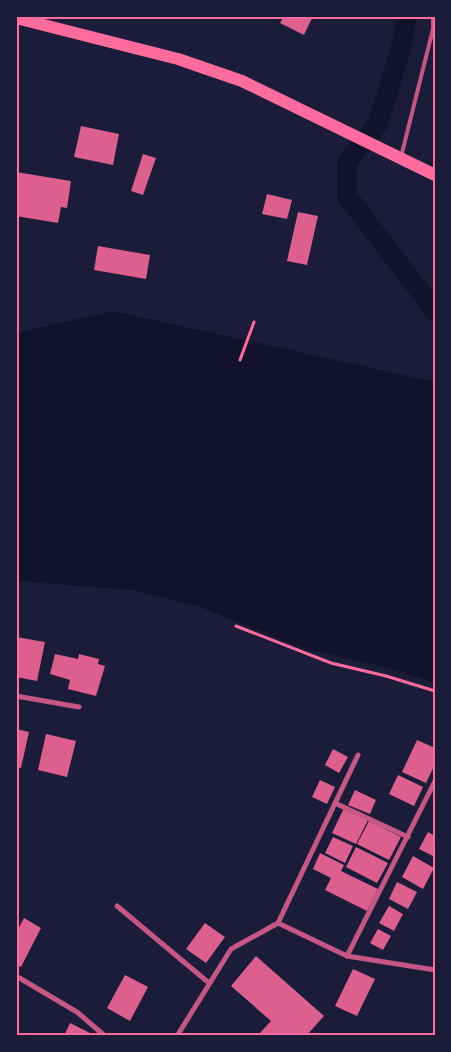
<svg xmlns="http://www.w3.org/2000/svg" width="451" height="1052" font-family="Poppins,sans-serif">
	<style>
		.water { fill: #12122b }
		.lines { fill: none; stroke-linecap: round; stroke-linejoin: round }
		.canal { stroke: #12122b; stroke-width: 20 }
		.building { fill: #dd5f8e }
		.path { stroke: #ff6b9d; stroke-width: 3 }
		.service { stroke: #c65784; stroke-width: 4 }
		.minor { stroke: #c65784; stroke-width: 5 }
		.primary { stroke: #ff6b9d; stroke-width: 12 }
		.neatline { fill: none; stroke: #ff6b9d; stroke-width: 2 }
	</style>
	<rect width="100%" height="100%" fill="#1b1b3a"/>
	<path class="water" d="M 113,311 L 435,382 L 435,683 L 395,670 L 302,648 L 203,608 L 132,590 L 16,581 L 16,333 Z"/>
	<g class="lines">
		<path class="canal" d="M 407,16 L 400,52 L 378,124 L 347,162 L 347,196 L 435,311"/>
	</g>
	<g class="building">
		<path d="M 284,16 L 313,16 L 304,35 L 280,23 Z"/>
		<path d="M 81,126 L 119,134 L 113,165 L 74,157 Z"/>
		<path d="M 143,154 L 156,158 L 143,195 L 131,191 Z"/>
		<path d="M 16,172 L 71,181 L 67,208 L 61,207 L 58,223 L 16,216 Z"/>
		<path d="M 267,194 L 292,200 L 287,219 L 262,214 Z"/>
		<path d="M 298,212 L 318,216 L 307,265 L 287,261 Z"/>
		<path d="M 98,246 L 150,255 L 146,279 L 94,270 Z"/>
		<path d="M 16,637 L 45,642 L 37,681 L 16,677 Z"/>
		<path d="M 55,654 L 78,659 L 79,654 L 99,659 L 98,664 L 105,666 L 96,696 L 68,689 L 70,680 L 50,674 Z"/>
		<path d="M 16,729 L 29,732 L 21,768 L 16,767 Z"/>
		<path d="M 46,734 L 76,741 L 67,777 L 38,770 Z"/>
		<path d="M 417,740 L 435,748 L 435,764 L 426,783 L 402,772 Z"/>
		<path d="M 333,749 L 348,757 L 339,773 L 325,765 Z"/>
		<path d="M 398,775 L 423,787 L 414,806 L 389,794 Z"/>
		<path d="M 320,780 L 335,787 L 327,804 L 312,797 Z"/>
		<path d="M 355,790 L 376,800 L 370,814 L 348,805 Z"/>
		<path d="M 344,808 L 368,820 L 356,844 L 332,833 Z"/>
		<path d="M 369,821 L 401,837 L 389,860 L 357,844 Z"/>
		<path d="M 428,832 L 435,836 L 435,857 L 419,849 Z"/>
		<path d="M 333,837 L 353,846 L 345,863 L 325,853 Z"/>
		<path d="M 356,847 L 388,863 L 377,883 L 346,867 Z"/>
		<path d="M 320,853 L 344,865 L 341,871 L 378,889 L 367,911 L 325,890 L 331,878 L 313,869 Z"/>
		<path d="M 413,856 L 434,868 L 423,889 L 402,877 Z"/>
		<path d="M 397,882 L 417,892 L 408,909 L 389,899 Z"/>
		<path d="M 389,906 L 403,914 L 394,931 L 379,923 Z"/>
		<path d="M 24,918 L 41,928 L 21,967 L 16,965 L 16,933 Z"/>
		<path d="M 205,923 L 225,937 L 206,963 L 186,949 Z"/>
		<path d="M 378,929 L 391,936 L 383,950 L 370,943 Z"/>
		<path d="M 256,956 L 324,1016 L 306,1036 L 264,1036 L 260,1033 L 271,1021 L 231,986 Z"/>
		<path d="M 353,969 L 375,979 L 357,1016 L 335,1006 Z"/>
		<path d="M 125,975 L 148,987 L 130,1021 L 107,1008 Z"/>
		<path d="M 70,1023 L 90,1033 L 88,1036 L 64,1036 Z"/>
	</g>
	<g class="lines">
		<g class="path">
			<path d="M 240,360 L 254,322"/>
			<path d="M 236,626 L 331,663 L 386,676 L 435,691"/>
		</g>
		<path class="service" d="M 401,157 L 433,29 L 433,16"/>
		<g class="minor">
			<path d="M 16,696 L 79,707"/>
			<path d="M 335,803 L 408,837"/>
			<path d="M 117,906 L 209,983"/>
			<path d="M 278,923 L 347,956 L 435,970"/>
			<path d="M 347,956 L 435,781"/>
			<path d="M 16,976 L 77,1012 L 105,1036"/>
			<path d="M 177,1036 L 231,949 L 278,923 L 358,755"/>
		</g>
		<path class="primary" d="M 16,18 L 178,59 L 242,81 L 435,175"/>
	</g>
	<rect width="451" height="1052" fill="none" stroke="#1b1b3a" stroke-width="35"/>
	<rect x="18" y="18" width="416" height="1016" class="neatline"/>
</svg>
